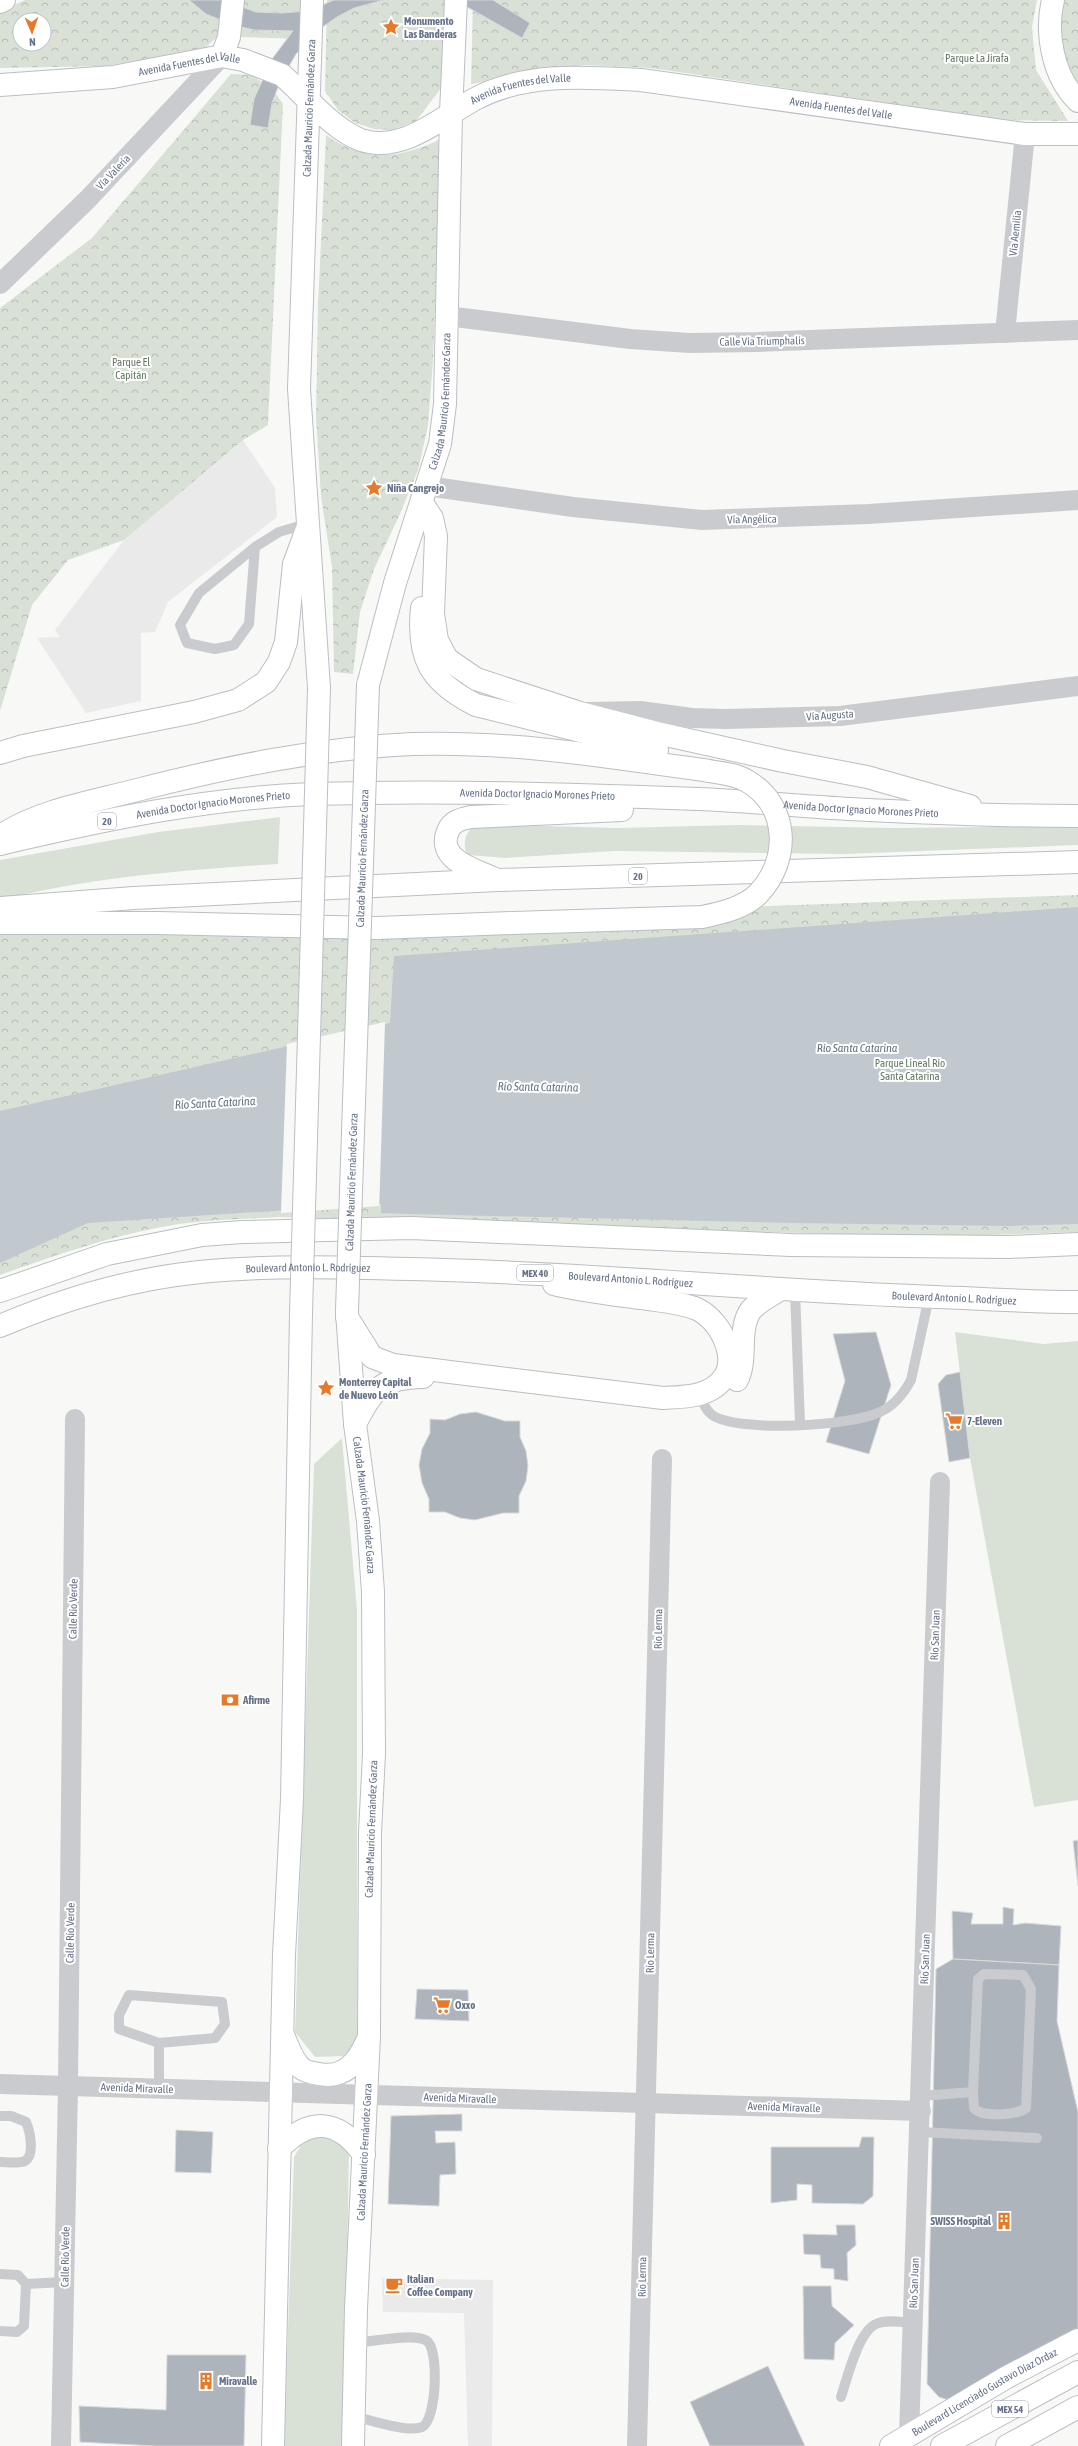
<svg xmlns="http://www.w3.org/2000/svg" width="1078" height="2446" font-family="'Asap Condensed',sans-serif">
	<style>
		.built { fill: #e9eae9 }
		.grass { fill: #d9e1d7 }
		.forest { fill: url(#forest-crowns); fill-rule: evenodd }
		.water { fill: #c1c9cf }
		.pier { fill: #f8f9f6 }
		.building { fill: #aeb4bc; stroke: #dadad8 }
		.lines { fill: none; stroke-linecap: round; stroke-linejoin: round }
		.secondary-casing { stroke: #bbbec4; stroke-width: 24 }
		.primary-casing { stroke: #bbbec2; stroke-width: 24 }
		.highway-casing { stroke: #bbbdc1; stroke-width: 24 }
		.lane { stroke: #c9cbcf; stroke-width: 10 }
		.street { stroke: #c9cbcf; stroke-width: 20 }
		.secondary { stroke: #fff; stroke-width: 22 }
		.primary { stroke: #fff; stroke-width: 22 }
		.highway { stroke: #fff; stroke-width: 22 }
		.secondary-bridge-casing { stroke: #bbbec4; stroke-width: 24; stroke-linecap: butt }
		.primary-bridge-casing { stroke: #bbbec2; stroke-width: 24; stroke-linecap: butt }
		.secondary-bridge { stroke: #fff; stroke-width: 22 }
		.primary-bridge { stroke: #fff; stroke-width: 22 }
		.labels { text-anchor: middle; stroke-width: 4; stroke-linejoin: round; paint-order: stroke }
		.shield { fill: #fff; stroke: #959dac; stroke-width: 1 }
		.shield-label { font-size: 10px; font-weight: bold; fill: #677388 }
		.poi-label { font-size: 11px; font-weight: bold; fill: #677388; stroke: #fff; text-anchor: start }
		.park-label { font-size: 11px; fill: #627a62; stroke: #fff }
		.street-label { font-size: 11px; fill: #677388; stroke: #fff }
		.water-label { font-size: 12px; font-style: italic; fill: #637483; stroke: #fff }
	</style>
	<defs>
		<pattern id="forest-crowns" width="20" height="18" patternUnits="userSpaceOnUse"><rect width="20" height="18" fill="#d9e1d7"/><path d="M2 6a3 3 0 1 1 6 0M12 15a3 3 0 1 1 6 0" fill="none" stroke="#b4bbb4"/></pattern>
	</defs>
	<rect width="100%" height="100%" fill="#f8f9f6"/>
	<g class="built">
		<path d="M 243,440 L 275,488 L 277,517 L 168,602 L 155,632 L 141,633 L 141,701 L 86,713 L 37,638 L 60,637 L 55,630 L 124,540 Z"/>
		<path d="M 382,2278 L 493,2280 L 492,2446 L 468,2446 L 464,2313 L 383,2312 Z"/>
	</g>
	<g class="grass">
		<path d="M 280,817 L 278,864 C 184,870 92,877 0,900 L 0,860 L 158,832 Z"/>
		<path d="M 475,824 L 616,828 L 737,825 L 893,828 L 1078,826 L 1078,845 L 846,854 L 614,851 L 506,858 L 467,855 C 462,842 465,834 475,824 Z"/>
		<path d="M 955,1332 L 1043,1344 L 1078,1341 L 1078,1800 L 1034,1807 L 970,1458 Z"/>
		<path d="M 342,1438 L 357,1610 L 357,2041 L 343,2056 L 315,2057 L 295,2032 L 314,1464 Z"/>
		<path d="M 327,2132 L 349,2148 L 344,2446 L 284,2446 L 294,2157 L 303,2142 Z"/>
	</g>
	<g class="forest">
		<path d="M 25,0 L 225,0 L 224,24 L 217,37 L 204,49 L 105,66 L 0,68 L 0,11 ZM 20,20 L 44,20 L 44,44 L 20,44 Z"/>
		<path d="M 242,0 L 306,0 L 304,39 L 240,37 Z"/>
		<path d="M 327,0 L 445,0 L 442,87 L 416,121 L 392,130 L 374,129 L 355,123 L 338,110 L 325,91 Z"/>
		<path d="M 473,0 L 1037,0 L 1032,27 L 1036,70 L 1068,121 L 1002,120 L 651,68 L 584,65 L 471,84 Z"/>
		<path d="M 1062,0 L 1078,0 L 1078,83 L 1060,59 L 1060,4 Z"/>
		<path d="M 231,74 L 253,75 L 276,94 L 283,104 L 268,425 L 243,440 L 124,540 L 68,560 L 32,605 L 0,711 L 0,308 L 92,238 Z"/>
		<path d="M 326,135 C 366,163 398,159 441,139 L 433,361 L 428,426 L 418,470 L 400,514 L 374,569 L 360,612 L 353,674 L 334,672 L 332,567 L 321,497 L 316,416 L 318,305 Z"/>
		<path d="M 1078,895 L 1078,1232 L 929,1237 L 278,1217 C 248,1219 217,1219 187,1223 C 126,1231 58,1254 0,1275 L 0,933 Z"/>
	</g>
	<path class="water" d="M 1078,907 L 1078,1224 L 1011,1226 L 792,1223 L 408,1214 L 381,1213 L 381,1204 L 88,1223 L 0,1263 L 0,1111 L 390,1023 L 394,956 Z"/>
	<path class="pier" d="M 385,1022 L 379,1214 L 379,1206 L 281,1213 L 287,1044 Z"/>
	<g class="building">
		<path d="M 189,0 L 223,0 L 256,12 L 282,13 L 308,11 L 334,0 L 384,0 L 354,8 L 337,17 L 324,26 L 296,54 L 280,82 L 272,103 L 268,128 L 250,125 L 254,99 L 272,59 L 293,31 L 254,30 L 233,25 L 206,14 Z"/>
		<path d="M 443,0 L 493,0 L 530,23 L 522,38 L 469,8 Z"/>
		<path d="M 876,1332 L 891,1385 L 869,1454 L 826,1442 L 845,1381 L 833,1334 Z"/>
		<path d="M 960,1372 L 970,1458 L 949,1462 L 938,1384 L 946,1375 Z"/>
		<path d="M 476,1412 L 505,1421 L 520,1421 L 520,1437 L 526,1451 L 528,1466 L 526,1481 L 519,1496 L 519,1513 L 503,1513 L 475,1520 L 460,1518 L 445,1512 L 429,1512 L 429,1499 L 422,1483 L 419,1465 L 422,1449 L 430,1433 L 430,1419 L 445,1420 L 460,1414 Z"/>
		<path d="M 1078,1840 L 1078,1886 L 1073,1841 Z"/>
		<path d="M 1003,1907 L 1014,1909 L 1013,1925 L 1025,1923 L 1061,1926 L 1059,1965 L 953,1959 L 952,1911 L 973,1913 L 971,1924 L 1003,1924 Z"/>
		<path d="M 953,1959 L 1059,1965 L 1057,2021 L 1078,2112 L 1078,2330 L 955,2402 L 939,2397 L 927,2384 L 936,1969 Z"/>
		<path d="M 417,1989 L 468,1990 L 469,2021 L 415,2019 Z"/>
		<path d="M 462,2114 L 462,2131 L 435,2131 L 436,2143 L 455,2142 L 456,2174 L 440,2175 L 439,2206 L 388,2204 L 391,2116 Z"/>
		<path d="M 176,2130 L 213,2132 L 211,2173 L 175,2172 Z"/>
		<path d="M 862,2137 L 874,2137 L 873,2196 L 863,2204 L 812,2203 L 812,2185 L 797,2184 L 797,2200 L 771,2203 L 771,2147 L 859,2147 Z"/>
		<path d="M 836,2225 L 855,2225 L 856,2245 L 847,2253 L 848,2281 L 834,2279 L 834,2269 L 821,2268 L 820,2255 L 804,2254 L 803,2234 L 837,2235 Z"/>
		<path d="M 803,2286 L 831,2286 L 832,2306 L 854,2325 L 835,2343 L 834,2360 L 804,2359 Z"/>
		<path d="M 167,2355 L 246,2355 L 244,2446 L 155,2446 L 80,2442 L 79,2406 L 166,2410 Z"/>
		<path d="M 768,2366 L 805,2446 L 710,2446 L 690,2402 Z"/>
	</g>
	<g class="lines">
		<g class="secondary-casing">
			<g id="secondary">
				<path d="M 312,0 L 299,389 L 319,688"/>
				<path d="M 1053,0 C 1045,33 1053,77 1078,101"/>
				<path d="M 0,2 L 4,0"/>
				<path d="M 222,56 L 229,37 L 233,0"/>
				<path id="s1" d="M 0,85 L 113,77 L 222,56 L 243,60 L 282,75 C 305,95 333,130 361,140 C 402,154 442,117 475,99 C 526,72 585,77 641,80 L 1025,134 L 1078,134"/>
				<path id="s2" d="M 368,685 L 395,583 L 440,444 L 445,404 L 451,113 L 456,0"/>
				<path id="s3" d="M 347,1312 L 355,1424 L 368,1521 L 373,1592 L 374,1754 L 370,1833 L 369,2036 L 356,2308 L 353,2446"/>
				<path d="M 283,2035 C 288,2046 292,2060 301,2068 C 306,2072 313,2073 319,2074 C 344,2079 358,2062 367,2041"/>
				<path d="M 279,2149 C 309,2117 338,2118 364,2155"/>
				<path d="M 273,2446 L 284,1955 L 292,1799 L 301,1313"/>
				<path id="s4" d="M 891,2446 L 1007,2377 L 1078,2340"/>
			</g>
		</g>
		<g class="primary-casing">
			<g id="primary">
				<path d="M 422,503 L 432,518 L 436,536 L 433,614 L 437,640 L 447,659 L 476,679 L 580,713 L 657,733 L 783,761 L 867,777 L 970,806"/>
				<path d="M 422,608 C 417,658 430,682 476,705 L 657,750"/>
				<path d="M 0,753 L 23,746 L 194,712 L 238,700 L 266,682 L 279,662 L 286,642 L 294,564 L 307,529"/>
				<path d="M 0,836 C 40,810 91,802 137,790 C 227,767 319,748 412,744 C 511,741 611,757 709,771"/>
				<path id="s5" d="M 0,844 C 102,820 206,798 311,794 C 440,790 569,794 698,799 C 748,801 799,806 850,809 C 926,813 1002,816 1078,816"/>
				<path d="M 493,878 C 474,870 436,859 448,831 C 452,821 461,819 471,817 L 622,810"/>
				<path d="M 0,908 L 134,898 L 498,880 L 1078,862"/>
				<path d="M 0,923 L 158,923 L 377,928 L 513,923"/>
				<path d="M 942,2446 L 1078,2372"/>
				<path d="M 1007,2446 L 1078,2407"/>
			</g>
		</g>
		<g class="highway-casing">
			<g id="highway">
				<path d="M 0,1291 L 107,1254 L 202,1235 L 242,1232 L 411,1228 L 791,1245 L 1009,1247 L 1078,1244"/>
				<path d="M 347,1317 L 372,1357 L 393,1365 L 663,1398 C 685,1397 712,1397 725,1376 C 731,1366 730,1354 726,1343 C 721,1330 711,1316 697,1309 C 679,1302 660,1301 641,1298 C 611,1294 582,1291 554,1284"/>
				<path id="s6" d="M 0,1326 C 63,1299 131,1279 200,1272 C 281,1264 364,1268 445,1270 C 618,1275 790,1293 963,1298 C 1001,1300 1040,1302 1078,1302"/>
				<path d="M 737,1380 C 748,1358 737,1330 751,1310 C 758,1302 770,1296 779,1290"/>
				<path d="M 355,1424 C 374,1388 381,1378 423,1377"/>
			</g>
		</g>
		<g class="lane">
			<path d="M 255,547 L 249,624 L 234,645 L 215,649 L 187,643 L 180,625 L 199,593 L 255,547 L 279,532 L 306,524"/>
			<path d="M 795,1291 L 800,1424"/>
			<path d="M 699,1395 C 703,1402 705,1410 712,1415 C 738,1433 852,1426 880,1412 C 894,1406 904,1393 911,1380 L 929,1297"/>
			<path d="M 159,2043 L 119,2029 L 119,2015 L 129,1995 L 222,2002 L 225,2024 L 215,2038 L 159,2043 L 159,2089"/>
			<path d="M 921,2096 L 973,2092 L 974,2108 C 981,2118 1018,2115 1026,2108 L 1031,1989 L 1023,1975 L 984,1974 L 978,1979 L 973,2092"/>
			<path d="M 0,2116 L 11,2116 L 26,2122 C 30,2131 35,2155 25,2161 C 19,2164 7,2162 0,2162"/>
			<path d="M 920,2132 L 1037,2138"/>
			<path d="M 0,2274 L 18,2275 L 26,2284 L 24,2326 L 17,2332 L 0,2331"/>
			<path d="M 26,2284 L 64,2282"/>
			<path d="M 841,2397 C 847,2379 858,2332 876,2324 C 887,2319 902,2322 913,2323"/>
			<path d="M 354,2416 C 368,2420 409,2433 422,2427 C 437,2420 439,2349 427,2341 C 415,2332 370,2342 355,2343"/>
		</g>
		<g class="street">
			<path d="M 0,284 L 88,199 L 222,56"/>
			<path d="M 447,316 L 630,339 L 690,343 L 758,342 L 1078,330"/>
			<path d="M 1005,333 L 1025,134"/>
			<path d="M 427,486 L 573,507 L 702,520 L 869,514 L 1078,500"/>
			<path d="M 586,712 L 640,711 L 692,718 L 726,719 L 840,716 L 1078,686"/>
			<path d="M 0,2084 L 921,2111"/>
			<path d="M 909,2436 L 940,1482"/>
			<path d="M 61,2446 L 68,2086 L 75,1419"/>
			<path d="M 637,2446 L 662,1459"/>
		</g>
		<use href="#secondary" class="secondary"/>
		<use href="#primary" class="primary"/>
		<use href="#highway" class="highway"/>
		<g class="secondary-bridge-casing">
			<g id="secondary-bridge">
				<path id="s7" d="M 347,1311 L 368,685"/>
				<path d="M 301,1313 L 319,688"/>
			</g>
		</g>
		<g class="primary-bridge-casing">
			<path id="primary-bridge" d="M 513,923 L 702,917 C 721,913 744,908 758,894 C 790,861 790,806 747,781 C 736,774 721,773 709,771"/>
		</g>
		<use href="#secondary-bridge" class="secondary-bridge"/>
		<use href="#primary-bridge" class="primary-bridge"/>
	</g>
	<defs>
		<g id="sight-bare" transform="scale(1.38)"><path d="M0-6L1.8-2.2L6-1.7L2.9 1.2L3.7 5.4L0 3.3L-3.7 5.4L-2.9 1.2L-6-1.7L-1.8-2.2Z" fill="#e67a28" stroke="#fff" stroke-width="2.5" paint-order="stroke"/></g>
		<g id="supermarket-bare" transform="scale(1.38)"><path d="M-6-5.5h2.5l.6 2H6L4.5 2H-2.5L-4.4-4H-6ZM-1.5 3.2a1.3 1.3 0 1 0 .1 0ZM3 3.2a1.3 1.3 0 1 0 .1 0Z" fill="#e67a28" stroke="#fff" stroke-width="2.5" paint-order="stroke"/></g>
		<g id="bank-bare" transform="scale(1.38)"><path d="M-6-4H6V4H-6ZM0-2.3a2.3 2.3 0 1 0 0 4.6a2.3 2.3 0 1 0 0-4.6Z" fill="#e67a28" stroke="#fff" stroke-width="2.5" paint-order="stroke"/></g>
		<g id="building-bare" transform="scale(1.38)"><path d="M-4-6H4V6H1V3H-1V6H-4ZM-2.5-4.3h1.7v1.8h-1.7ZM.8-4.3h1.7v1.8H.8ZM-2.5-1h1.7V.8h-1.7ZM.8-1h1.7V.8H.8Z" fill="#e67a28" stroke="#fff" stroke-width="2.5" paint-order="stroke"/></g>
		<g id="cafe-bare" transform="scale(1.38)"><path d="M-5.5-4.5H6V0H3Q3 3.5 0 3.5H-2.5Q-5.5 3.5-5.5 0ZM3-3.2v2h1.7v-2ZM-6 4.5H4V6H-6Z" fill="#e67a28" stroke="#fff" stroke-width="2.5" paint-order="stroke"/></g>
	</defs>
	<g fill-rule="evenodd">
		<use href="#sight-bare" x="391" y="27"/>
		<use href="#sight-bare" x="374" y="488"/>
		<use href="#sight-bare" x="326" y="1388"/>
		<use href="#supermarket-bare" x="954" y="1421"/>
		<use href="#bank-bare" x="230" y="1700"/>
		<use href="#supermarket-bare" x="442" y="2005"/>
		<use href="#building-bare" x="1004" y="2221"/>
		<use href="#cafe-bare" x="394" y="2285"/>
		<use href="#building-bare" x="206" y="2381"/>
	</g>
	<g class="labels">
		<g class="shield">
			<rect x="98" y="813" width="18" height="16" rx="3"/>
			<rect x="629" y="868" width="18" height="16" rx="3"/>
			<rect x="517" y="1265" width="36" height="16" rx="3"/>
			<rect x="992" y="2401" width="36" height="16" rx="3"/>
		</g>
		<g class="shield-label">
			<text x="107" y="825">20</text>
			<text x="638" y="880">20</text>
			<text x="535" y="1277">MEX 40</text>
			<text x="1010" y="2413">MEX 54</text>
		</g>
		<g class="poi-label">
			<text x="404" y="25">Monumento<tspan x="404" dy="13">Las Banderas</tspan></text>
			<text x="387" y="492">Niña Cangrejo</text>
			<text x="339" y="1386">Monterrey Capital<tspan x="339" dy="13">de Nuevo León</tspan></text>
			<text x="967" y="1425">7-Eleven</text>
			<text x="243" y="1704">Afirme</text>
			<text x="455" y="2009">Oxxo</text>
			<text x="991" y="2225" text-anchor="end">SWISS Hospital</text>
			<text x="407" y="2283">Italian<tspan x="407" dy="13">Coffee Company</tspan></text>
			<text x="219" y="2385">Miravalle</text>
		</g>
		<g class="park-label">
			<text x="977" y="62">Parque La Jirafa</text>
			<text x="131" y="366">Parque El<tspan x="131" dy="13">Capitán</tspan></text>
			<text x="910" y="1067">Parque Lineal Río<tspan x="910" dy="13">Santa Catarina</tspan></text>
		</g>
		<g class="street-label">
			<text dy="4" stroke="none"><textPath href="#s1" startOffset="191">Avenida Fuentes del Valle</textPath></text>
			<text dy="4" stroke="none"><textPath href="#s1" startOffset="563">Avenida Fuentes del Valle</textPath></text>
			<text transform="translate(309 108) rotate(-88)" y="4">Calzada Mauricio Fernández Garza</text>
			<text dy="4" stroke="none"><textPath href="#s1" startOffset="887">Avenida Fuentes del Valle</textPath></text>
			<text transform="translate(113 172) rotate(-46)" y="4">Vía Valeria</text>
			<text transform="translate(1015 233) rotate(-84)" y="4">Vía Aemilia</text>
			<text transform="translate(762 341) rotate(-1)" y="4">Calle Vía Triumphalis</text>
			<text dy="4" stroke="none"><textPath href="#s2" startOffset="294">Calzada Mauricio Fernández Garza</textPath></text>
			<text transform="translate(752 519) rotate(-1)" y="4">Vía Angélica</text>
			<text transform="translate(830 715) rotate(-4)" y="4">Vía Augusta</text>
			<text dy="4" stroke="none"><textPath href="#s5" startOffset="542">Avenida Doctor Ignacio Morones Prieto</textPath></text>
			<text dy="4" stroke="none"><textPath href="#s5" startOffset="217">Avenida Doctor Ignacio Morones Prieto</textPath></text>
			<text dy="4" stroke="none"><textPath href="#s5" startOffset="866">Avenida Doctor Ignacio Morones Prieto</textPath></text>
			<text dy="4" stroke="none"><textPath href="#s7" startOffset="453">Calzada Mauricio Fernández Garza</textPath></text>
			<text dy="4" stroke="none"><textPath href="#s7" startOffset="129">Calzada Mauricio Fernández Garza</textPath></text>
			<text dy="4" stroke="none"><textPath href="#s6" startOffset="316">Boulevard Antonio L. Rodríguez</textPath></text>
			<text dy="4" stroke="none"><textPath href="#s6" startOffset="639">Boulevard Antonio L. Rodríguez</textPath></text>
			<text dy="4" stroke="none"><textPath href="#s6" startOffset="963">Boulevard Antonio L. Rodríguez</textPath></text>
			<text dy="4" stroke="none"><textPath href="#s3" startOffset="194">Calzada Mauricio Fernández Garza</textPath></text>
			<text transform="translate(73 1609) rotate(-89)" y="4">Calle Río Verde</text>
			<text transform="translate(658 1629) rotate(-89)" y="4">Río Lerma</text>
			<text transform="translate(935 1635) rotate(-88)" y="4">Río San Juan</text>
			<text transform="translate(371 1829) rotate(-88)" y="4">Calzada Mauricio Fernández Garza</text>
			<text transform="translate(70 1933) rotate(-89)" y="4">Calle Río Verde</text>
			<text transform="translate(650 1953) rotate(-89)" y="4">Río Lerma</text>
			<text transform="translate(925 1959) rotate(-88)" y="4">Río San Juan</text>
			<text transform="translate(137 2088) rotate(2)" y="4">Avenida Miravalle</text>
			<text transform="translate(460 2098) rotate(2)" y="4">Avenida Miravalle</text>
			<text transform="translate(784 2107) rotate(2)" y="4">Avenida Miravalle</text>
			<text transform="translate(364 2152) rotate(-87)" y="4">Calzada Mauricio Fernández Garza</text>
			<text transform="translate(65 2257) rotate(-89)" y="4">Calle Río Verde</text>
			<text transform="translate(642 2277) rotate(-89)" y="4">Río Lerma</text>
			<text transform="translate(914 2283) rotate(-88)" y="4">Río San Juan</text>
			<text dy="4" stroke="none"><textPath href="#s4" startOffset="108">Boulevard Licenciado Gustavo Díaz Ordaz</textPath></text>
		</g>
		<g class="water-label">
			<text x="857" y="1052">Río Santa Catarina</text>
			<text transform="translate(538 1087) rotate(1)" y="4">Río Santa Catarina</text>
			<text transform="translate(215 1103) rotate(-3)" y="4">Río Santa Catarina</text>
		</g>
	</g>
	<g transform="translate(32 32) rotate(178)"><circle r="19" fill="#ffffff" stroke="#c2c7cf"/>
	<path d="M0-3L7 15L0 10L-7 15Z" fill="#e67a28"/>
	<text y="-6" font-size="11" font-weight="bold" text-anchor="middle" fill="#677388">N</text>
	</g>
</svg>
